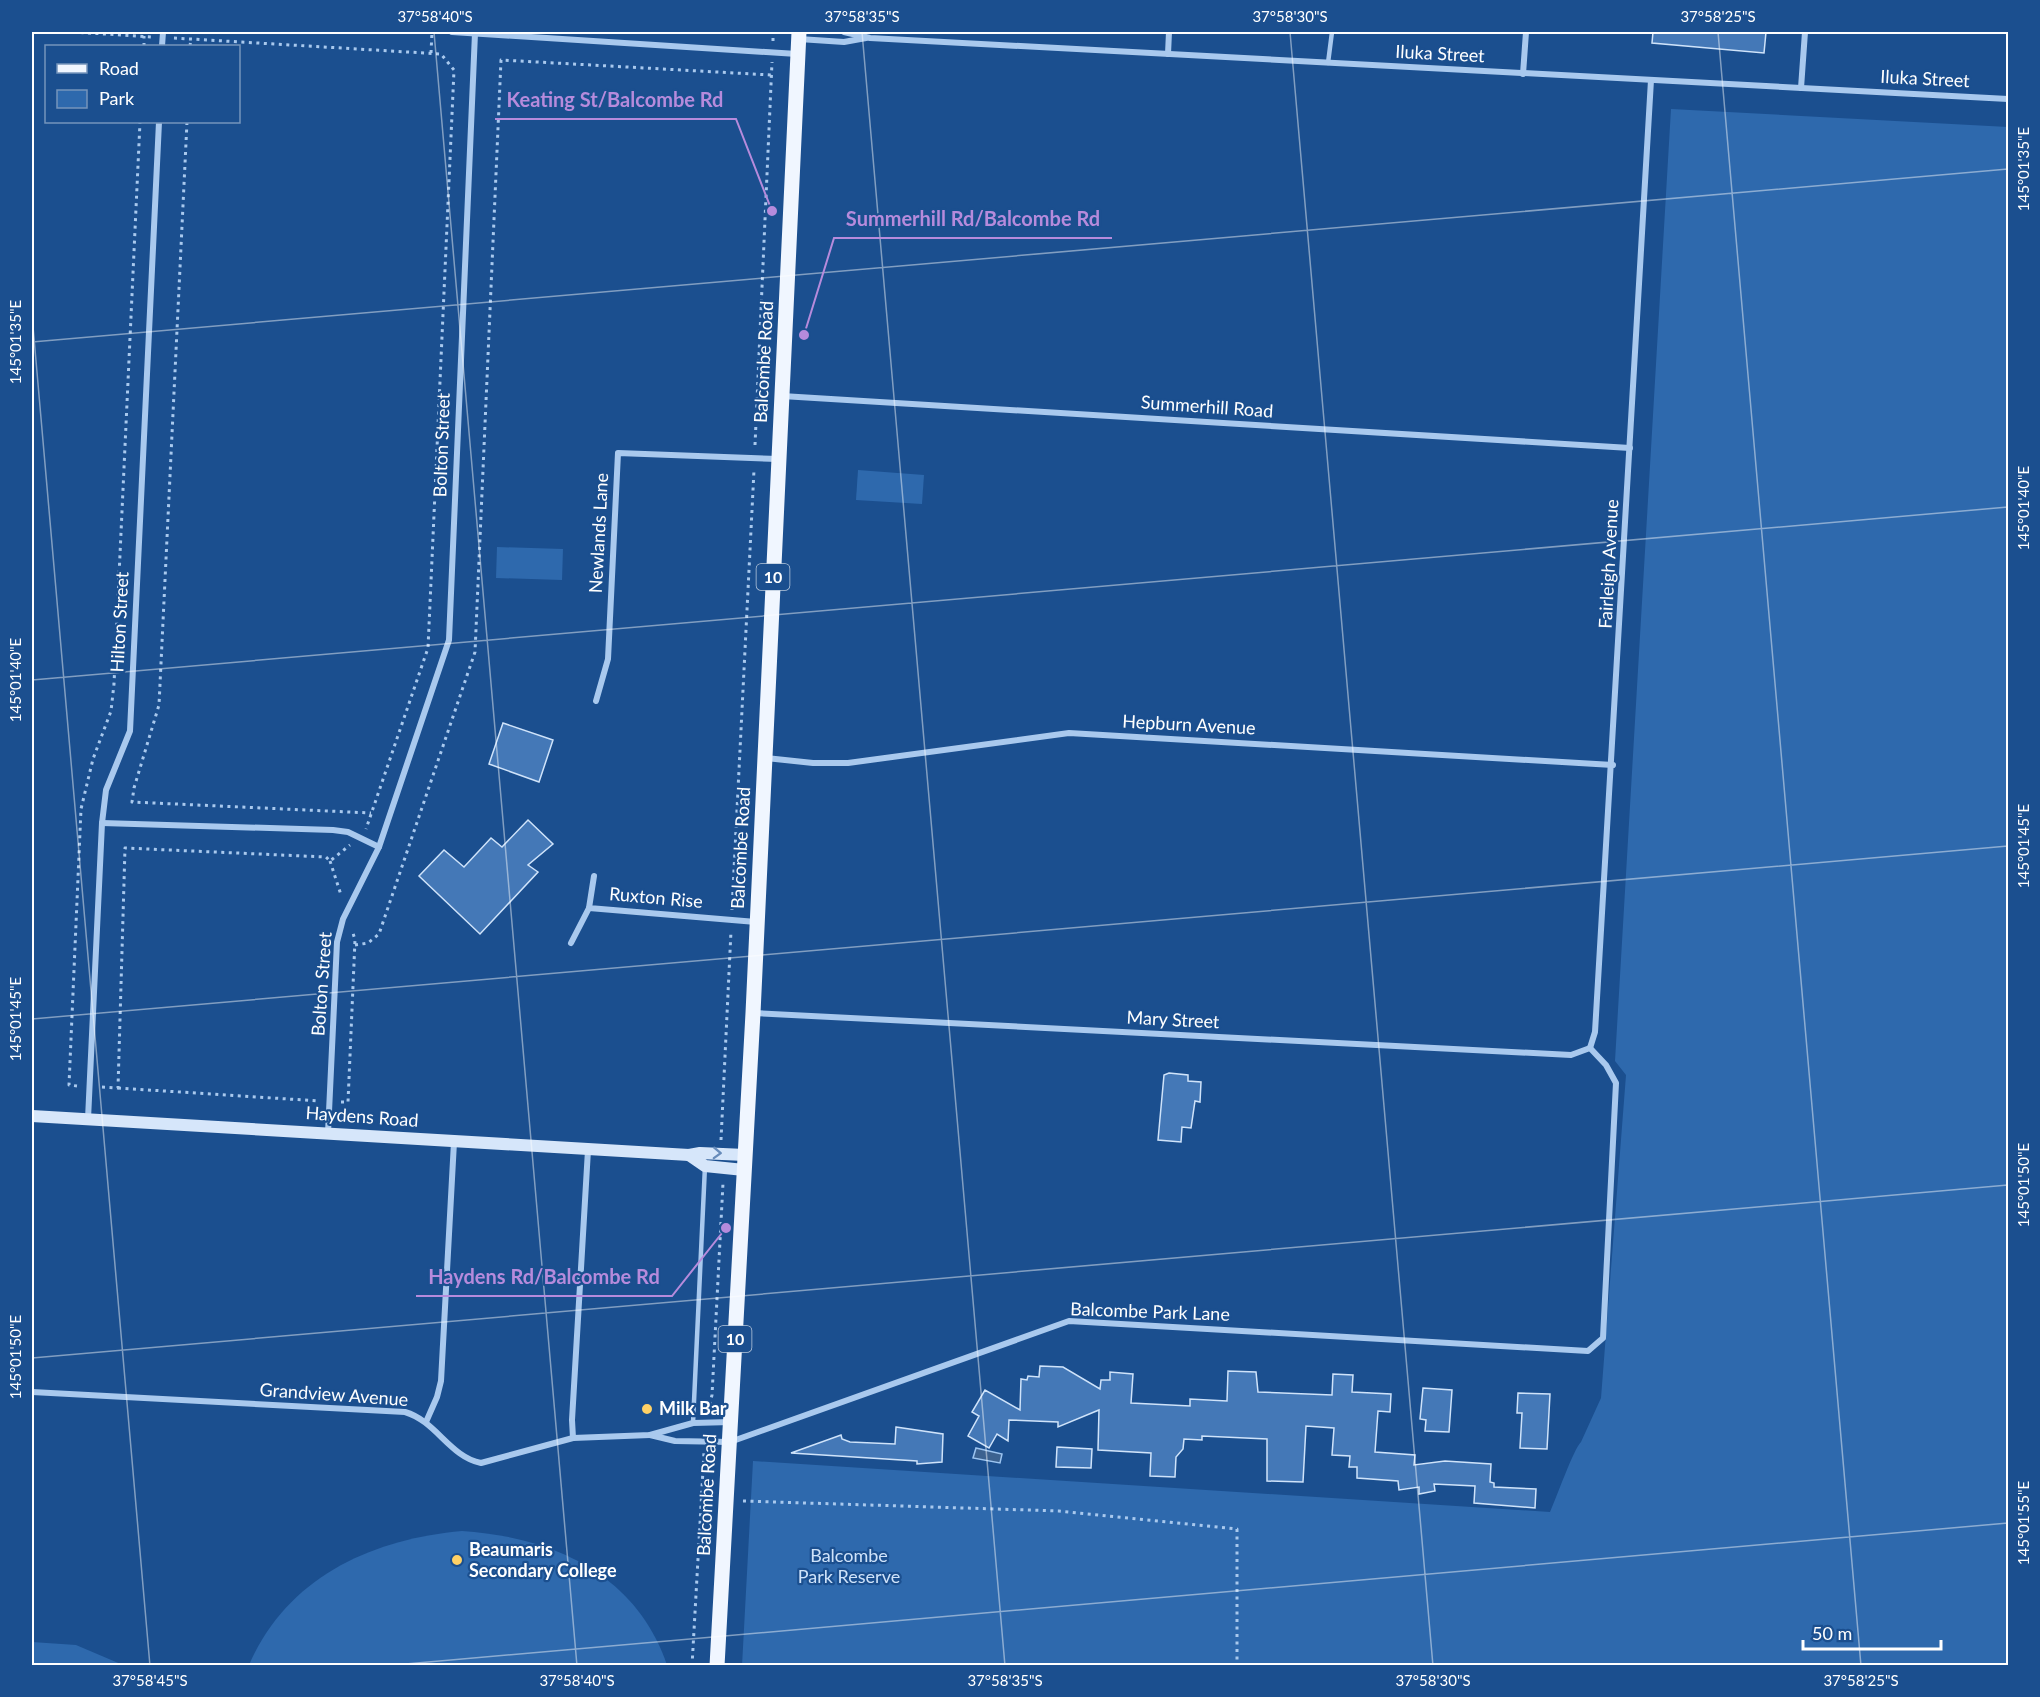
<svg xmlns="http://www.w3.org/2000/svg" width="2040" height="1697" font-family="Lato,sans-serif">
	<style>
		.green { fill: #2e69ad }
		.water { fill: #3c6290; stroke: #9cc4f0; stroke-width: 1.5 }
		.building { fill: #4478b7; stroke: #cfe3fa; stroke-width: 1.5 }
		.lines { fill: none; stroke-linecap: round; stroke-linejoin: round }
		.path { stroke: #a9c9ee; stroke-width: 3; stroke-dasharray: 3 4.5; stroke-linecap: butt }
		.lane { stroke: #a9c9ee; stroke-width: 4.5 }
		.street { stroke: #a9c9ee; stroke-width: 6 }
		.secondary { stroke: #d6e6fa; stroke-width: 12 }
		.primary { stroke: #f0f6ff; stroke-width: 15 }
		.oneway { stroke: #668bba }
		.ticks { fill: none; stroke: #fff; stroke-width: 1.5; stroke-opacity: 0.45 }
		.poi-dot { fill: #ffd166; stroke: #1b4f8f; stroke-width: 2 }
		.labels { text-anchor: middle; stroke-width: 4.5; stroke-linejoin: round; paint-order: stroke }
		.shield { fill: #1b4f8f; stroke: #bbcadd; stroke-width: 1.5 }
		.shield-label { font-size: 16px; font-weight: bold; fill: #fff }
		.street-label { font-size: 18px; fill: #fff; stroke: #1b4f8f }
		.poi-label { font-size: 18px; font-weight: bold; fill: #fff; stroke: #1b4f8f; text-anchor: start }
		.park-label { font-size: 18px; fill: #cfe3fa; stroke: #1b4f8f }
		.leader { fill: none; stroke: #b68bdc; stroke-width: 2 }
		.callout-dot { fill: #b68bdc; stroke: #1b4f8f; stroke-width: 2 }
		.callout-label { font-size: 20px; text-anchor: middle; font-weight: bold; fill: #b68bdc; stroke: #1b4f8f; stroke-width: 4.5; stroke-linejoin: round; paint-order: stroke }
		.neatline { fill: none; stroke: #fff; stroke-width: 2 }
		.ticks-label { font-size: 15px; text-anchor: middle; fill: #fff }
	</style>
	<rect width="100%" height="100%" fill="#1b4f8f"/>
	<g class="green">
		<path d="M 1671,109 L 2008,127 L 2008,1665 L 742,1666 L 753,1461 L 1550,1512 C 1556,1499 1574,1448 1581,1442 L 1601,1398 L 1626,1075 L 1615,1061 Z"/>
		<path d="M 858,470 L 924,475 L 922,504 L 856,500 Z"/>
		<path d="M 497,547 L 563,549 L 562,580 L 496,578 Z"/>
		<path d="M 462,1531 C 553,1537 636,1574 667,1665 L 249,1665 C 287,1577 372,1539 462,1531 Z"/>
		<path d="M 32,1642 L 76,1645 L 123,1665 L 32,1665 Z"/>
	</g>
	<path class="water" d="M 976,1448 L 1002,1454 L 1000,1463 L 973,1458 Z"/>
	<g class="building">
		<path d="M 1653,32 L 1766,32 L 1764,53 L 1652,43 Z"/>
		<path d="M 503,723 L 553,740 L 539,782 L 489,764 Z"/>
		<path d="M 528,820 L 553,844 L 528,865 L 538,872 L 480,934 L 419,876 L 444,850 L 464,867 L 491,838 L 502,847 Z"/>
		<path d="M 1169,1073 L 1188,1075 L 1188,1081 L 1201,1082 L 1200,1102 L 1195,1101 L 1191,1128 L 1182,1127 L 1181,1142 L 1158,1140 L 1164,1075 Z"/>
		<path d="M 1040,1366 L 1063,1367 L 1100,1389 L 1101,1380 L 1110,1380 L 1110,1372 L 1133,1374 L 1131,1403 L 1190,1406 L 1190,1399 L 1227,1401 L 1228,1371 L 1256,1372 L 1258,1392 L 1332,1395 L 1333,1374 L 1353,1375 L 1352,1392 L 1391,1394 L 1390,1412 L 1378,1411 L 1375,1452 L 1415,1455 L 1414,1465 L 1445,1461 L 1491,1464 L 1490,1482 L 1494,1483 L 1494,1487 L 1536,1489 L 1535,1508 L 1474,1503 L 1475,1486 L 1434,1484 L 1435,1491 L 1419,1494 L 1419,1487 L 1399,1490 L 1398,1481 L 1357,1478 L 1357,1467 L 1349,1467 L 1350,1456 L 1332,1455 L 1334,1428 L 1306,1426 L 1303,1482 L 1267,1481 L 1267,1439 L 1202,1436 L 1202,1440 L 1184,1439 L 1183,1449 L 1176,1457 L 1175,1477 L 1150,1476 L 1151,1453 L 1098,1450 L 1099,1410 L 1058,1427 L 1058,1422 L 1009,1420 L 1008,1441 L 997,1434 L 989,1448 L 968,1436 L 979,1416 L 972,1412 L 985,1390 L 1020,1410 L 1021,1379 L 1027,1380 L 1028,1376 L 1039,1377 Z"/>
		<path d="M 1423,1388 L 1452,1390 L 1449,1432 L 1425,1431 L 1426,1420 L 1420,1419 Z"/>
		<path d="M 1518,1393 L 1550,1394 L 1547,1449 L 1520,1448 L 1522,1413 L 1517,1413 Z"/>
		<path d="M 896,1427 L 943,1434 L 942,1462 L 917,1464 L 917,1461 L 791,1453 L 841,1435 L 842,1439 L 850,1442 L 895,1444 Z"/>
		<path d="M 1057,1447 L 1092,1449 L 1091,1468 L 1056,1467 Z"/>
	</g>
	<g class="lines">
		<g class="path">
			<path d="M 73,32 L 152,37"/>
			<path d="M 174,38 L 441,54 L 454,70 L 428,648 L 366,829"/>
			<path d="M 773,41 L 773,32"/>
			<path d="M 144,46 L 144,36"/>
			<path d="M 190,46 L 191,39"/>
			<path d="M 431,53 L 432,32"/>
			<path d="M 187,122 L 159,705 L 134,788 L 132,802 L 371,813"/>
			<path d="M 755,445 L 772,62"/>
			<path d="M 330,861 L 341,895"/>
			<path d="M 732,910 L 754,470"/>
			<path d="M 355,945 L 368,943 L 379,934 L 475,652 L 501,60 L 771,75"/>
			<path d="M 77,1086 L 69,1085 L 81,809 L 93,759 L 111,711 L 114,684 L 140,122"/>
			<path d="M 102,1087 L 118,1088 L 125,848 L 326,857 L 330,861 L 350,845"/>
			<path d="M 118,1088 L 319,1101"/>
			<path d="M 341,1102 L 348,1102 L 355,940 L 353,933"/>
			<path d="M 721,1140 L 731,931"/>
			<path d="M 708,1412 L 712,1395 L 723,1183"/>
			<path d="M 743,1501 L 1059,1511 L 1237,1529 L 1237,1666"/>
			<path d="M 692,1666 L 704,1452"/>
		</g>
		<g class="lane">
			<path d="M 1328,63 L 1332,32"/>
			<path d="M 693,1423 L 705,1166"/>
		</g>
		<g class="street">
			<path d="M 452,32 L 797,54"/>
			<path d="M 844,32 L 870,38 L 2008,99"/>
			<path d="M 799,39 L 844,42 L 866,38"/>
			<path d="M 162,46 L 163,32"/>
			<path d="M 1168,54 L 1169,32"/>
			<path d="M 1523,74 L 1526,32"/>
			<path d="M 1801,88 L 1805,32"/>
			<path d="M 782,396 L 1630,448"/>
			<path d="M 596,701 L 608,659 L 618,453 L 778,459"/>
			<path d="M 766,758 L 813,763 L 848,763 L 1069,733 L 1613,765"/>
			<path d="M 102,823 L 333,830 L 348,832 L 379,847"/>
			<path d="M 594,876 L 589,908 L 756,922"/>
			<path d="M 571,943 L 589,908"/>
			<path d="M 754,1013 L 1571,1055 L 1590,1048"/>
			<path d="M 1590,1048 L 1595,1032 L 1651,80"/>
			<path d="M 88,1119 L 102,823 L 106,790 L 130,731 L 159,122"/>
			<path d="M 328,1133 L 337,942 L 343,919 L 379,847 L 449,640 L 475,33"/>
			<path d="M 32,1392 L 405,1412 C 436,1421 450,1457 481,1463 L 573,1438 L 650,1435 L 693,1423 L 731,1422"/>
			<path d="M 426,1422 L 437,1397 L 441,1381 L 454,1142"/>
			<path d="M 650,1435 L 675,1441 L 730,1442 L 1069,1321 L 1588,1351 L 1603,1338 L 1616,1083 L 1606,1065 L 1590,1048"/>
			<path d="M 573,1438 L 572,1420 L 588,1150"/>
		</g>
		<g class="secondary">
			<path d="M 32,1116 L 689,1155 L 700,1153 L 745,1155"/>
			<path d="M 689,1155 L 705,1166 L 744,1170"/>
		</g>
		<path class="primary" d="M 717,1666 L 753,1013 L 799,32"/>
	</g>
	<defs><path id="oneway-chevron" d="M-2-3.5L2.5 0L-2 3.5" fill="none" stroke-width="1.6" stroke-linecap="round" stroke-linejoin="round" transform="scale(1.5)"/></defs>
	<use class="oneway" href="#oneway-chevron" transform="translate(717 1153) rotate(2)"/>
	<path class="ticks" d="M 434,32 L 577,1666M 862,32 L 1005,1666M 1290,32 L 1433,1666M 1718,32 L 1861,1666M 32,315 L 150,1666M 32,342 L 2008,169M 32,680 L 2008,507M 32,1019 L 2008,846M 32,1358 L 2008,1185M 383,1666 L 2008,1523"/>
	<g class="poi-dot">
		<circle cx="647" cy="1409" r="6"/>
		<circle cx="457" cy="1560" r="6"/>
	</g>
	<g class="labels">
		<g class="shield">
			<rect x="756.5" y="564" width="33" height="26" rx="4.5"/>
			<rect x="718.5" y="1326" width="33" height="26" rx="4.5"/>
		</g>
		<g class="shield-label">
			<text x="773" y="583">10</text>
			<text x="735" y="1345">10</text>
		</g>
		<g class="street-label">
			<text transform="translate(1440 54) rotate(3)" y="6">Iluka Street</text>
			<text transform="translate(1925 79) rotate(3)" y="6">Iluka Street</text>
			<text transform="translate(764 362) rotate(-87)" y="6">Balcombe Road</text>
			<text transform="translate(1207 407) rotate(4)" y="6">Summerhill Road</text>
			<text transform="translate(442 445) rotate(-88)" y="6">Bolton Street</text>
			<text transform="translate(599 533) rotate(-87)" y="6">Newlands Lane</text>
			<text transform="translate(1609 564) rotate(-87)" y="6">Fairleigh Avenue</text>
			<text transform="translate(120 622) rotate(-87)" y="6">Hilton Street</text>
			<text transform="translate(1189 725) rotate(3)" y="6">Hepburn Avenue</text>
			<text transform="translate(741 848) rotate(-87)" y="6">Balcombe Road</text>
			<text transform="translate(656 898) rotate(5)" y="6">Ruxton Rise</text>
			<text transform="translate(322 984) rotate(-86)" y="6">Bolton Street</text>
			<text transform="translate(1173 1020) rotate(3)" y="6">Mary Street</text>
			<text transform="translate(362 1117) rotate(4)" y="6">Haydens Road</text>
			<text transform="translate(1150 1312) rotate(2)" y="6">Balcombe Park Lane</text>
			<text transform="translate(334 1395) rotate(4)" y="6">Grandview Avenue</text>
			<text transform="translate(707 1495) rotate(-87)" y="6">Balcombe Road</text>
		</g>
		<g class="poi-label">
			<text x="659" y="1415">Milk Bar</text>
			<text x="469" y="1556">Beaumaris<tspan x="469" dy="21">Secondary College</tspan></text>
		</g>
		<g class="park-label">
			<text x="849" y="1562">Balcombe<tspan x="849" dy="21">Park Reserve</tspan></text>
		</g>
	</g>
	<path class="leader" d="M772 211L736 119H495M804 335L834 238H1112M726 1228L672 1296H416"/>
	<g class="callout-dot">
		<circle cx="772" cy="211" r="6"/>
		<circle cx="804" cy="335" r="6"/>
		<circle cx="726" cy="1228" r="6"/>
	</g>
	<g class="callout-label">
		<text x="615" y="107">Keating St/Balcombe Rd</text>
		<text x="973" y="226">Summerhill Rd/Balcombe Rd</text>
		<text x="544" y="1284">Haydens Rd/Balcombe Rd</text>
	</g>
	<rect width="2040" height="1697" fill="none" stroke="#1b4f8f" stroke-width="66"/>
	<rect x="45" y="45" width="195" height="78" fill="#1b4f8f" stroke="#7695bc" stroke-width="1.5"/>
	<rect x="57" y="64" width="30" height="9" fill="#f0f6ff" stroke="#7695bc" stroke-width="1.5"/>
	<text x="99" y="75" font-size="18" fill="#ffffff">Road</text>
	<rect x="57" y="90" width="30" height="18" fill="#2e69ad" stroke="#7695bc" stroke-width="1.5"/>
	<text x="99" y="105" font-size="18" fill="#ffffff">Park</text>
	<path d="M1803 1640v9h138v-9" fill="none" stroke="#ffffff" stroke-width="3"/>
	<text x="1812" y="1640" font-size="18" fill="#ffffff" stroke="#1b4f8f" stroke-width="4.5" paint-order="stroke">50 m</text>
	<rect x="33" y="33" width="1974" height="1631" class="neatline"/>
	<g class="ticks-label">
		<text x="435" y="22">37°58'40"S</text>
		<text x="862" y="22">37°58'35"S</text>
		<text x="1290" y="22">37°58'30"S</text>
		<text x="1718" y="22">37°58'25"S</text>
		<text transform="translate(2024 169) rotate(-90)" y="5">145°01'35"E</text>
		<text transform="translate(16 342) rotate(-90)" y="5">145°01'35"E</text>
		<text transform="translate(2024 508) rotate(-90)" y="5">145°01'40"E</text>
		<text transform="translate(16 680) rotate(-90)" y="5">145°01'40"E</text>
		<text transform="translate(2024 846) rotate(-90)" y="5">145°01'45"E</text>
		<text transform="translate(16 1019) rotate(-90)" y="5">145°01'45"E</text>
		<text transform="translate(2024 1185) rotate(-90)" y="5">145°01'50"E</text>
		<text transform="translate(16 1357) rotate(-90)" y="5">145°01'50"E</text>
		<text transform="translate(2024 1523) rotate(-90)" y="5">145°01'55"E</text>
		<text x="150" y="1686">37°58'45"S</text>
		<text x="577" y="1686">37°58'40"S</text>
		<text x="1005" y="1686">37°58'35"S</text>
		<text x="1433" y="1686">37°58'30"S</text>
		<text x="1861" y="1686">37°58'25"S</text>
	</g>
</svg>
